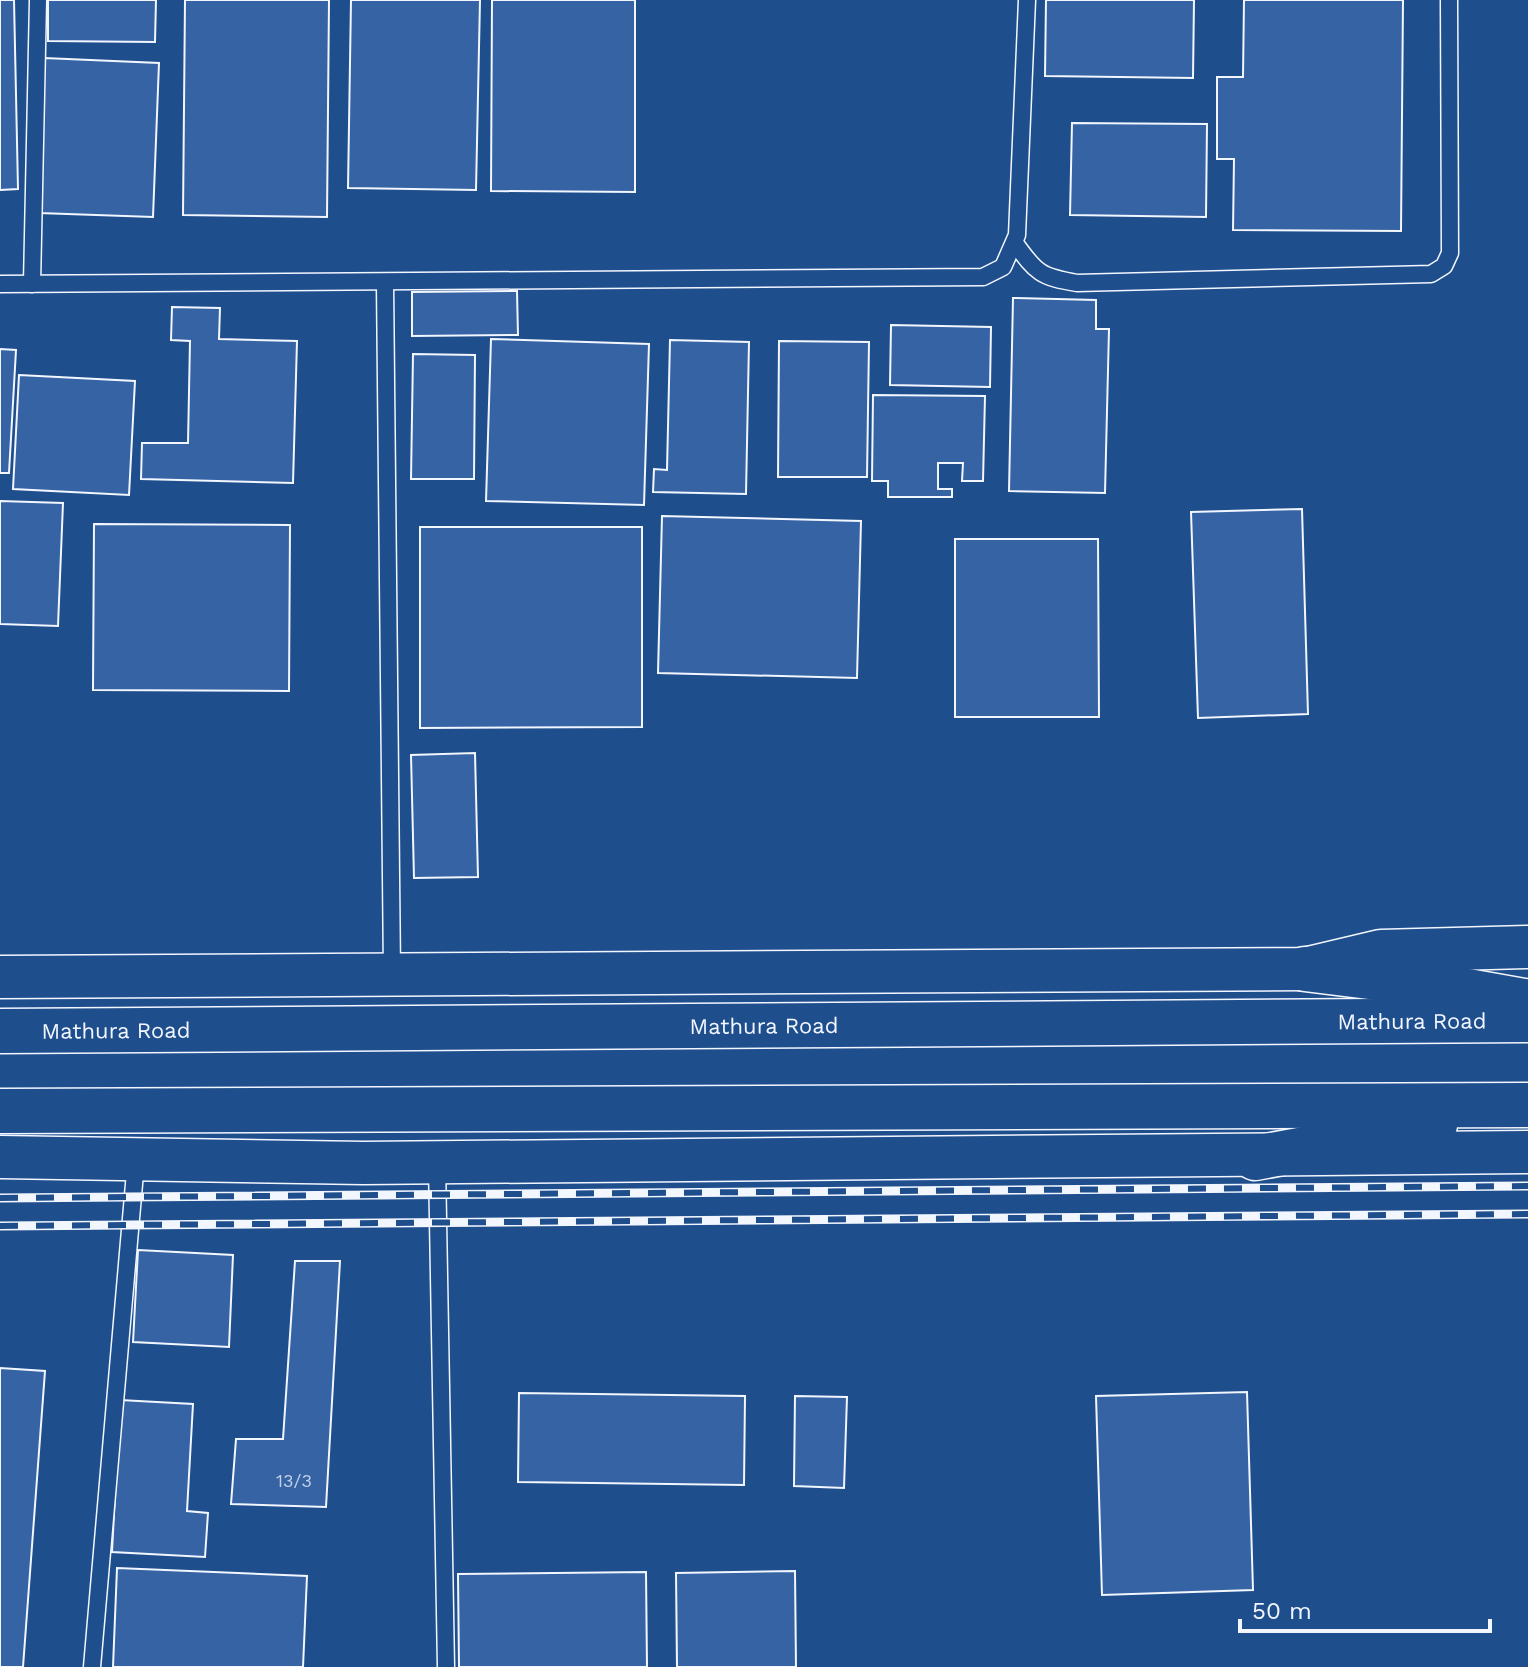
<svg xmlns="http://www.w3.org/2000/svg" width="1528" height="1667" font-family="'Work Sans',sans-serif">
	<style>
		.building { fill: #3563a3; stroke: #f2f6ff; stroke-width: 2 }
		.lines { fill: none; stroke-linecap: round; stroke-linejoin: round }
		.service-casing { stroke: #f2f6ff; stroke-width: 19 }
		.secondary-casing { stroke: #f2f6ff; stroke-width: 45 }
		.trunk-casing { stroke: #f2f6ff; stroke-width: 47 }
		.service { stroke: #1f4e8c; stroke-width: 16 }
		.secondary { stroke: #1f4e8c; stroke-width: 42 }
		.trunk { stroke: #1f4e8c; stroke-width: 44 }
		.rail-casing { stroke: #f2f6ff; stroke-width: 9 }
		.rail { stroke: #1f4e8c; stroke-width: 6; stroke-dasharray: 18; stroke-linecap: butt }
		.labels { text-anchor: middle; stroke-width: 6; stroke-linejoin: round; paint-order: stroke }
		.number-label { font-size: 18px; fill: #c3d1e8 }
		.street-label { font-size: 22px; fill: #f2f6ff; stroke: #1f4e8c }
	</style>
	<rect width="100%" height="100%" fill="#1f4e8c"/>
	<g class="building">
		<path d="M 0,0 L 14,0 L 18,189 L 0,190 Z"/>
		<path d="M 48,0 L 156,0 L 155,42 L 48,41 Z"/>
		<path d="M 185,0 L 329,0 L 327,217 L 183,215 Z"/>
		<path d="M 351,0 L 480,0 L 476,190 L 348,188 Z"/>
		<path d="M 492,0 L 635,0 L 635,192 L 491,191 Z"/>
		<path d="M 1046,0 L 1194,0 L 1193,78 L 1045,76 Z"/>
		<path d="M 1244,0 L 1403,0 L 1401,231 L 1233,230 L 1234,159 L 1217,159 L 1217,77 L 1243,77 Z"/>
		<path d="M 44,58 L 159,63 L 153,217 L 39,213 Z"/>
		<path d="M 1072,123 L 1207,124 L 1206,217 L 1070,215 Z"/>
		<path d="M 517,291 L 518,335 L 412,336 L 412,292 Z"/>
		<path d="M 1013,298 L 1096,300 L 1096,329 L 1109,329 L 1105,493 L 1009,491 Z"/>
		<path d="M 172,307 L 220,308 L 219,339 L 297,341 L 293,483 L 141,479 L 142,443 L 188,443 L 190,341 L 171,340 Z"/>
		<path d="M 891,325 L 991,327 L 990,387 L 890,385 Z"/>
		<path d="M 491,339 L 649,344 L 644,505 L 486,501 Z"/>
		<path d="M 670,340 L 749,342 L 746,494 L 653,492 L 654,469 L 667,470 Z"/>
		<path d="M 779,341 L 869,342 L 867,477 L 778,477 Z"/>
		<path d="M 0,349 L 16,350 L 9,473 L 0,473 Z"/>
		<path d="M 413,354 L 475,355 L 474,479 L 411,479 Z"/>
		<path d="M 19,375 L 135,381 L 129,495 L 13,489 Z"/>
		<path d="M 873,395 L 985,396 L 983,481 L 962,481 L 963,463 L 938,463 L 938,489 L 952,489 L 952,497 L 888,497 L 888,481 L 872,481 Z"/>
		<path d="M 0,501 L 63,503 L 58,626 L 0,624 Z"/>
		<path d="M 1302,509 L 1308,714 L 1198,718 L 1191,512 Z"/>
		<path d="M 662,516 L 861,521 L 857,678 L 658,673 Z"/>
		<path d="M 94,524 L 290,525 L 289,691 L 93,690 Z"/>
		<path d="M 420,527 L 642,527 L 642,727 L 420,728 Z"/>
		<path d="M 955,539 L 1098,539 L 1099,717 L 955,717 Z"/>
		<path d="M 475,753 L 478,877 L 414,878 L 411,755 Z"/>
		<path d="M 138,1250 L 233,1255 L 229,1347 L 133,1342 Z"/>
		<path d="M 295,1261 L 340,1261 L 326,1507 L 231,1504 L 236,1439 L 283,1439 Z"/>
		<path d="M 0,1368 L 45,1371 L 23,1667 L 0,1667 Z"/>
		<path d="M 1247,1392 L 1253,1590 L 1102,1595 L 1096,1396 Z"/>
		<path d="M 519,1393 L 745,1396 L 744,1485 L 518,1482 Z"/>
		<path d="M 795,1396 L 847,1397 L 844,1488 L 794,1486 Z"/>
		<path d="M 120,1400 L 193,1404 L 187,1511 L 208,1513 L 205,1557 L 112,1552 Z"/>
		<path d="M 117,1568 L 307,1576 L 303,1667 L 113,1667 Z"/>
		<path d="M 795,1571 L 796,1667 L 677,1667 L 676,1573 Z"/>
		<path d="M 646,1572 L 647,1667 L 459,1667 L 458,1574 Z"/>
	</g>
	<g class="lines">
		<g class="service-casing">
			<g id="service">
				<path d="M 1015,243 C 1036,273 1041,277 1077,283 L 1431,274 L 1444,266 L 1450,253 L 1449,0"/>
				<path d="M 385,283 L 392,974"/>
				<path d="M 0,284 L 983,277 L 1003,267 L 1017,235 L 1027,0"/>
				<path d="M 32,284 L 38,0"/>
				<path d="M 437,1164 L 446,1667"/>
				<path d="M 92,1667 L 136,1161"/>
			</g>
		</g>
		<g class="secondary-casing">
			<g id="secondary">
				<path d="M 0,977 L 1305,969 L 1381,951 L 1528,947"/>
				<path d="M 0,1157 L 364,1163 L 1528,1152"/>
			</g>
		</g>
		<g class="trunk-casing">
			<g id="trunk">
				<path d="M 1305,969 L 1433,985 L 1524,1001"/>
				<path id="s1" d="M 0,1031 L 1528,1020"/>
				<path d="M 0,1111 L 1528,1105"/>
				<path d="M 1255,1158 L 1435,1125"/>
			</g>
		</g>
		<use href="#service" class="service"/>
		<use href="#secondary" class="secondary"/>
		<use href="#trunk" class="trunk"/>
		<g class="rail-casing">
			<g id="rail">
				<path d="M 0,1198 L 1528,1186"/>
				<path d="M 0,1226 L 1528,1214"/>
			</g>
		</g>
		<use href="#rail" class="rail"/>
	</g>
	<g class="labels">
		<g class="number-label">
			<text x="294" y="1487">13/3</text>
		</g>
		<g class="street-label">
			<text dy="8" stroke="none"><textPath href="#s1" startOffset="1412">Mathura Road</textPath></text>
			<text dy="8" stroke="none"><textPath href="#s1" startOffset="764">Mathura Road</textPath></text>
			<text dy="8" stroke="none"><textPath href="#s1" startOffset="116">Mathura Road</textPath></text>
		</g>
	</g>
	<path d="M1240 1619v12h250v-12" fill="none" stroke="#f2f6ff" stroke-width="4"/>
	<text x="1252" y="1619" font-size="24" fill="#f2f6ff" stroke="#1f4e8c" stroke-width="6" paint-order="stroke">50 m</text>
</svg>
